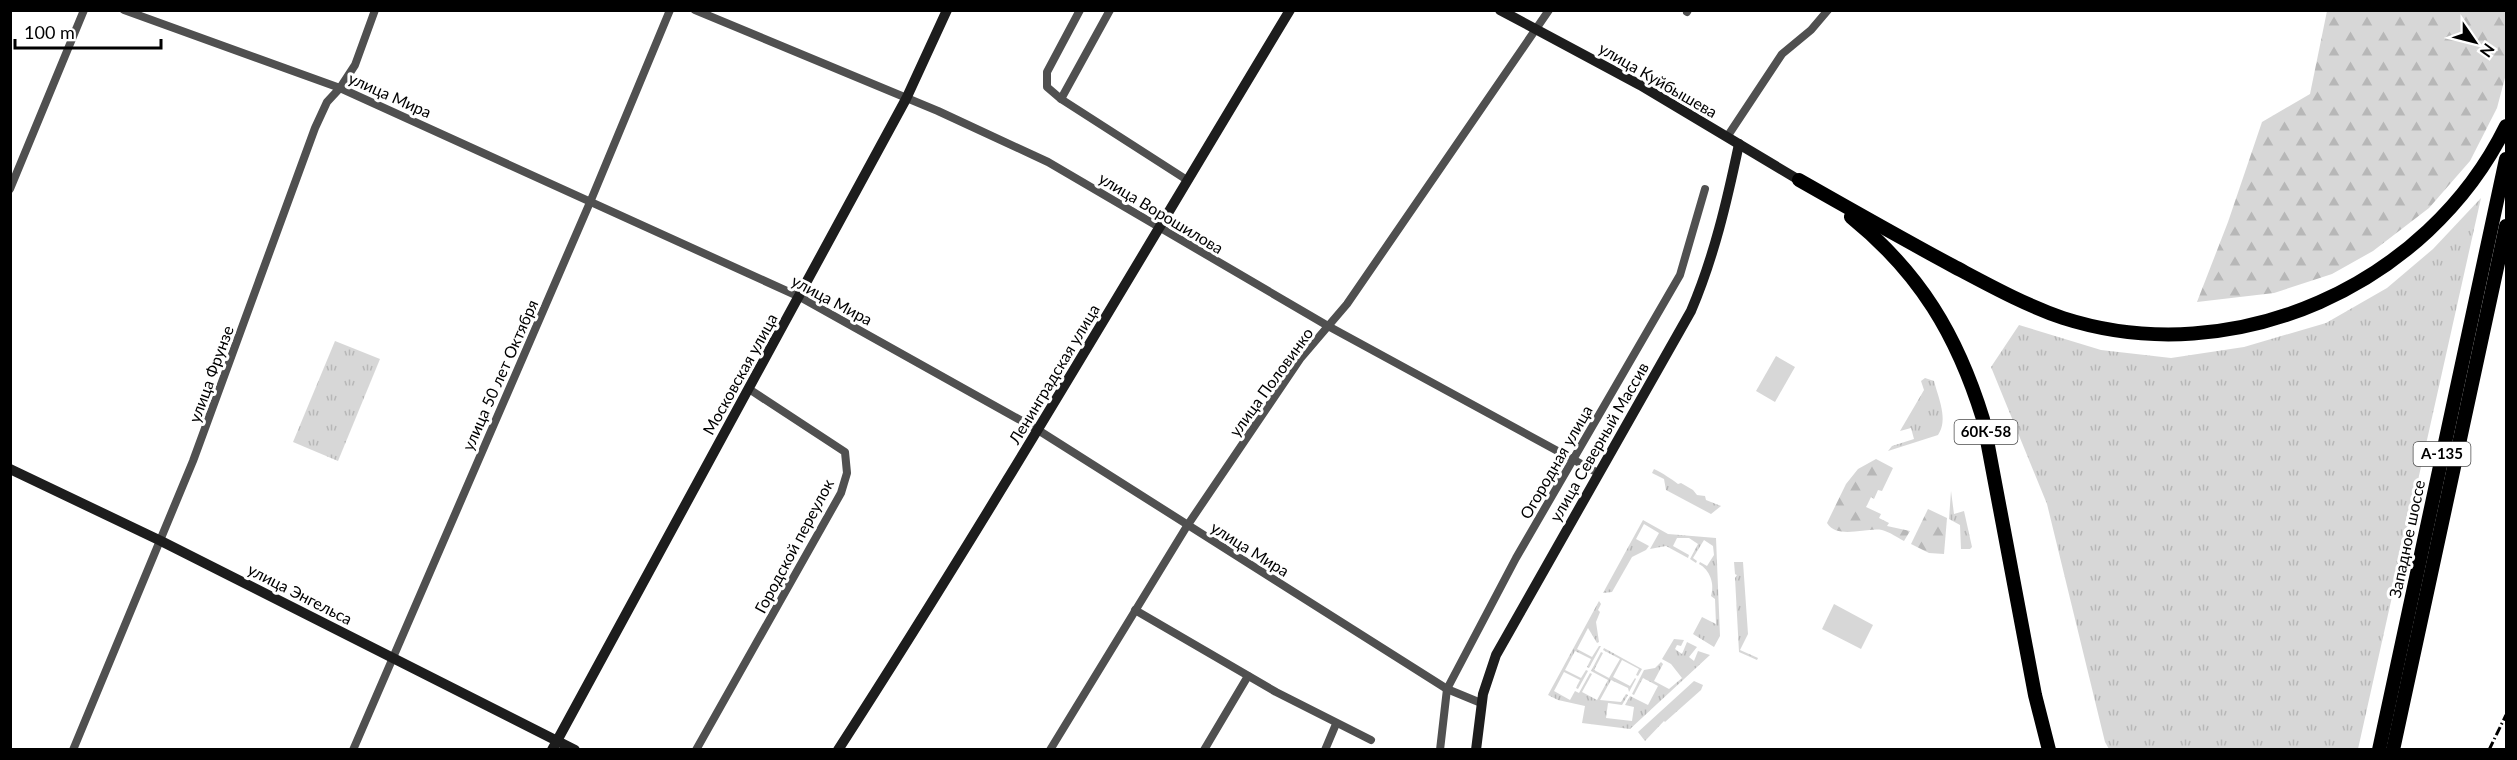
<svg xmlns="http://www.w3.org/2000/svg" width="2517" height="760" font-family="Lato,sans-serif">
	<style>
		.grass { fill: url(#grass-tufts) }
		.forest { fill: url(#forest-firs) }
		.pitch { fill: #d7d7d7 }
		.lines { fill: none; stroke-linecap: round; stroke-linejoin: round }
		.street { stroke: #505050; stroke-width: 8 }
		.secondary { stroke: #1d1d1d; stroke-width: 10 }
		.highway { stroke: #000; stroke-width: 14 }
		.rail { stroke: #000; stroke-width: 3; stroke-dasharray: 9 3 1.5 3; stroke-linecap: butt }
		.labels { text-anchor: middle; stroke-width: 6; stroke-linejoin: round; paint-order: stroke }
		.shield { fill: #fff; stroke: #4c4c4c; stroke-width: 1.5 }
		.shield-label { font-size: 15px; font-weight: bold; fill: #000 }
		.street-label { font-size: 16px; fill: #000; stroke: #fff }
	</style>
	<defs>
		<pattern id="grass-tufts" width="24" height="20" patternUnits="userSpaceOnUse" patternTransform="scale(1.5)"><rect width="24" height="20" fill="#d7d7d7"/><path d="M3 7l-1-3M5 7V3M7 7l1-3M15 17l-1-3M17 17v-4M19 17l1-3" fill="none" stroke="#b7b7b7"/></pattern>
		<pattern id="forest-firs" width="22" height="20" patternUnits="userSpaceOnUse" patternTransform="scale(1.5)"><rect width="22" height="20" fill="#d7d7d7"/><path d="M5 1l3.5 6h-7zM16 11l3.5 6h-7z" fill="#b7b7b7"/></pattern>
	</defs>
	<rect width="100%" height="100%" fill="#fff"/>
	<g class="grass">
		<path d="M 2481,198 L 2358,749 L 2109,749 L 2105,742 L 2047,504 L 1991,367 L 2019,325 L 2101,350 L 2171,358 L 2244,347 L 2326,323 L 2387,288 L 2433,249 Z"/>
		<path d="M 335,341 L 380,359 L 338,461 L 293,442 Z"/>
		<path d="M 1925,378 L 1934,381 C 1938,397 1949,420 1938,435 L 1888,451 L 1892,446 L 1914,439 L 1911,428 L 1900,431 L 1924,390 L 1921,381 Z"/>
		<path d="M 1654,469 C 1664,474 1670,478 1678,484 L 1681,483 L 1693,490 L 1697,495 L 1705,496 L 1706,500 L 1721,506 L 1711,514 L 1666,490 L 1664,479 L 1652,473 Z"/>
		<path d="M 1951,491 L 1954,514 L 1964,511 L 1972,547 L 1970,549 L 1961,549 L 1960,525 L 1949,519 Z"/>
		<path d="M 1643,520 L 1668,534 L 1716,538 L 1720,636 L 1714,647 L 1693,634 L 1702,617 L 1716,624 L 1715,599 L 1711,596 C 1715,584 1710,570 1699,564 L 1700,562 L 1707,566 L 1714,555 L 1713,546 L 1704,540 L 1693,558 L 1697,561 L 1696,563 L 1690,559 L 1698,544 L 1689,538 L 1677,538 L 1673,546 L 1689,555 L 1688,558 L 1666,546 L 1650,549 L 1659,533 L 1644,524 L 1636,539 L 1649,546 L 1646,550 L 1632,557 L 1612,592 L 1603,593 Z"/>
		<path d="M 1734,562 L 1743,562 L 1748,634 L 1740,650 L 1758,658 L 1757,660 L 1739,652 L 1735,578 L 1737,575 L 1735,574 Z"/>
		<path d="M 1599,601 L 1601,604 L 1598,610 L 1600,612 L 1596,622 L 1599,642 L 1597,643 L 1588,628 L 1577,649 L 1592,657 L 1599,646 L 1601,646 L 1589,668 L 1587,667 L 1591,659 L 1575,651 L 1565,670 L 1581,678 L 1586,670 L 1588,671 L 1578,689 L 1576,688 L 1580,680 L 1564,672 L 1554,691 L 1570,700 L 1575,691 L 1579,693 L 1590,673 L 1592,674 L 1582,692 L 1597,700 L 1608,680 L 1591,671 L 1601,652 L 1603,653 L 1594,670 L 1609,678 L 1620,659 L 1603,650 L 1604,648 L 1642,669 L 1638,676 L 1636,675 L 1639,669 L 1622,660 L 1613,677 L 1630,686 L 1635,678 L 1636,679 L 1629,692 L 1628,688 L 1611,680 L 1600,700 L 1621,702 L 1626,694 L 1628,695 L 1622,705 L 1608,703 L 1606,718 L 1632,721 L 1634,707 L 1625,705 L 1630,696 L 1648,705 L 1658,686 L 1643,678 L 1634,695 L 1632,694 L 1644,670 L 1655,668 L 1661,662 L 1663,664 L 1654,681 L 1669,689 L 1682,678 L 1671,664 L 1662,659 L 1674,639 L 1684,640 L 1681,646 L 1677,645 L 1675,649 L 1682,654 L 1687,642 L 1697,647 L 1689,657 L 1694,661 L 1698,651 L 1710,655 L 1630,729 L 1582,723 L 1585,706 L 1558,700 L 1548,695 Z"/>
		<path d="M 1694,681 L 1703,685 L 1701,690 L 1665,722 L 1664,721 L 1645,741 L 1638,732 Z"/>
	</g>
	<g class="forest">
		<path d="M 2327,11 L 2506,11 L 2506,74 L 2497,108 L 2470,161 L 2429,208 L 2373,251 L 2332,274 L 2274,293 L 2197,302 L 2228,222 L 2262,122 L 2310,94 Z"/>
		<path d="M 1876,459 L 1893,468 L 1882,491 L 1878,490 L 1874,499 L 1871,497 L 1866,507 L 1881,514 L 1879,518 L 1889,523 L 1887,526 L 1910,531 L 1904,541 C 1898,538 1890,532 1882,530 C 1866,527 1838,540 1827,523 L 1846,484 L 1858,469 Z"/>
		<path d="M 1928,509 L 1947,518 L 1944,554 L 1929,553 L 1911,544 Z"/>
	</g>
	<g class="pitch">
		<path d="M 1776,356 L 1795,367 L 1775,402 L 1756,391 Z"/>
		<path d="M 1834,604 L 1873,625 L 1861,649 L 1822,629 Z"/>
	</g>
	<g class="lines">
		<g class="street">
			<path d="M 124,10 L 340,88 L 800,297 L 1038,430 L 1447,689 L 1481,703"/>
			<path d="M 695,10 L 938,111 L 1048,162 L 1328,326 L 1598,473"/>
			<path d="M 1080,10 L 1047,72 L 1047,87 L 1061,99 L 1187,180"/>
			<path d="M 1687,12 L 1688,10"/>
			<path d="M 1061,99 L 1110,10"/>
			<path d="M 1727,137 L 1782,54 L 1811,30 L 1828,10"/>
			<path d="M 10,189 L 84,10"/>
			<path d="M 1135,610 L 1276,692 L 1371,740"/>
			<path d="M 73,750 L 193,461 L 315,128 L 327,102 L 340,88 L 355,65 L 375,10"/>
			<path d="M 353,750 L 591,200 L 670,10"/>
			<path d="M 696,750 L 841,493 L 847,473 L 845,452 L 749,389"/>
			<path d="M 1050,750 L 1187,526 L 1300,359 L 1347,304 L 1549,10"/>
			<path d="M 1204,750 L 1248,676"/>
			<path d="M 1325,750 L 1336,724"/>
			<path d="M 1440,750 L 1447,689 L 1516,558 L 1680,275 L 1705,189"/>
		</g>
		<g class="secondary">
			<path d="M 1500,10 L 1640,85 L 1799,180"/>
			<path d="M 10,469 L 161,541 L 575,750"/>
			<path d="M 552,750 L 906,99 L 947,10"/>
			<path d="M 838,750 C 995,507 1140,258 1290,10"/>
			<path d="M 1476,750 L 1483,694 L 1496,655 L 1691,311 C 1714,257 1727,201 1739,144"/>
		</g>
		<g class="highway">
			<path d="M 1799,180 C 1850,209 1901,238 1953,266 C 1989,285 2025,305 2063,318 C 2234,373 2428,285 2506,126"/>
			<path d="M 1851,217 C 1920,273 1957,335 1983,419 L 2035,695 L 2049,750"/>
			<path d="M 2379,750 L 2506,159"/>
			<path d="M 2393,750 L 2506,226"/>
		</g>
		<path class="rail" d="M 2489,750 L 2506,715"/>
	</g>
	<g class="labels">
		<g class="shield">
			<rect x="1954.5" y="420" width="63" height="24" rx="4.5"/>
			<rect x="2413.5" y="442" width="57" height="24" rx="4.5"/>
		</g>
		<g class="shield-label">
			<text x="1986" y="437">60К-58</text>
			<text x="2442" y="459">А-135</text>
		</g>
		<g class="street-label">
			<text transform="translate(1658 80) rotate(30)" y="6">улица Куйбышева</text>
			<text transform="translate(390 95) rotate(24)" y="6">улица Мира</text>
			<text transform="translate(1161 213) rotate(31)" y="6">улица Ворошилова</text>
			<text transform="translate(832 300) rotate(28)" y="6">улица Мира</text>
			<text transform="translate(211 374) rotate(-70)" y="6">улица Фрунзе</text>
			<text transform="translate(740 374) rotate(-61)" y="6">Московская улица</text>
			<text transform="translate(1054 374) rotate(-59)" y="6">Ленинградская улица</text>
			<text transform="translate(500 375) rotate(-66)" y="6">улица 50 лет Октября</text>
			<text transform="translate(1271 382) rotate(-54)" y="6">улица Половинко</text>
			<text transform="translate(1599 442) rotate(-60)" y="6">улица Северный Массив</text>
			<text transform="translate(1556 462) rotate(-60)" y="6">Огородная улица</text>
			<text transform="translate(2407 539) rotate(-78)" y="6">Западное шоссе</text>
			<text transform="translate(794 546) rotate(-62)" y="6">Городской переулок</text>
			<text transform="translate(1250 549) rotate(32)" y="6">улица Мира</text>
			<text transform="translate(300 594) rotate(27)" y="6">улица Энгельса</text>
		</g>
	</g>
	<rect width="2517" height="760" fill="none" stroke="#000000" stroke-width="24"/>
	<g transform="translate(2475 42) rotate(125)" stroke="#ffffff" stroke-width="4.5" paint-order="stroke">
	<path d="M0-4.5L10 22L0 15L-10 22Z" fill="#000000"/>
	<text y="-9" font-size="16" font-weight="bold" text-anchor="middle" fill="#000000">N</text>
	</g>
	<path d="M15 39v9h146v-9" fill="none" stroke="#000000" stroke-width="3"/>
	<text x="24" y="39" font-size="18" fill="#000000" stroke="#ffffff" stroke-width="4.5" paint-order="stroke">100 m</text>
</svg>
